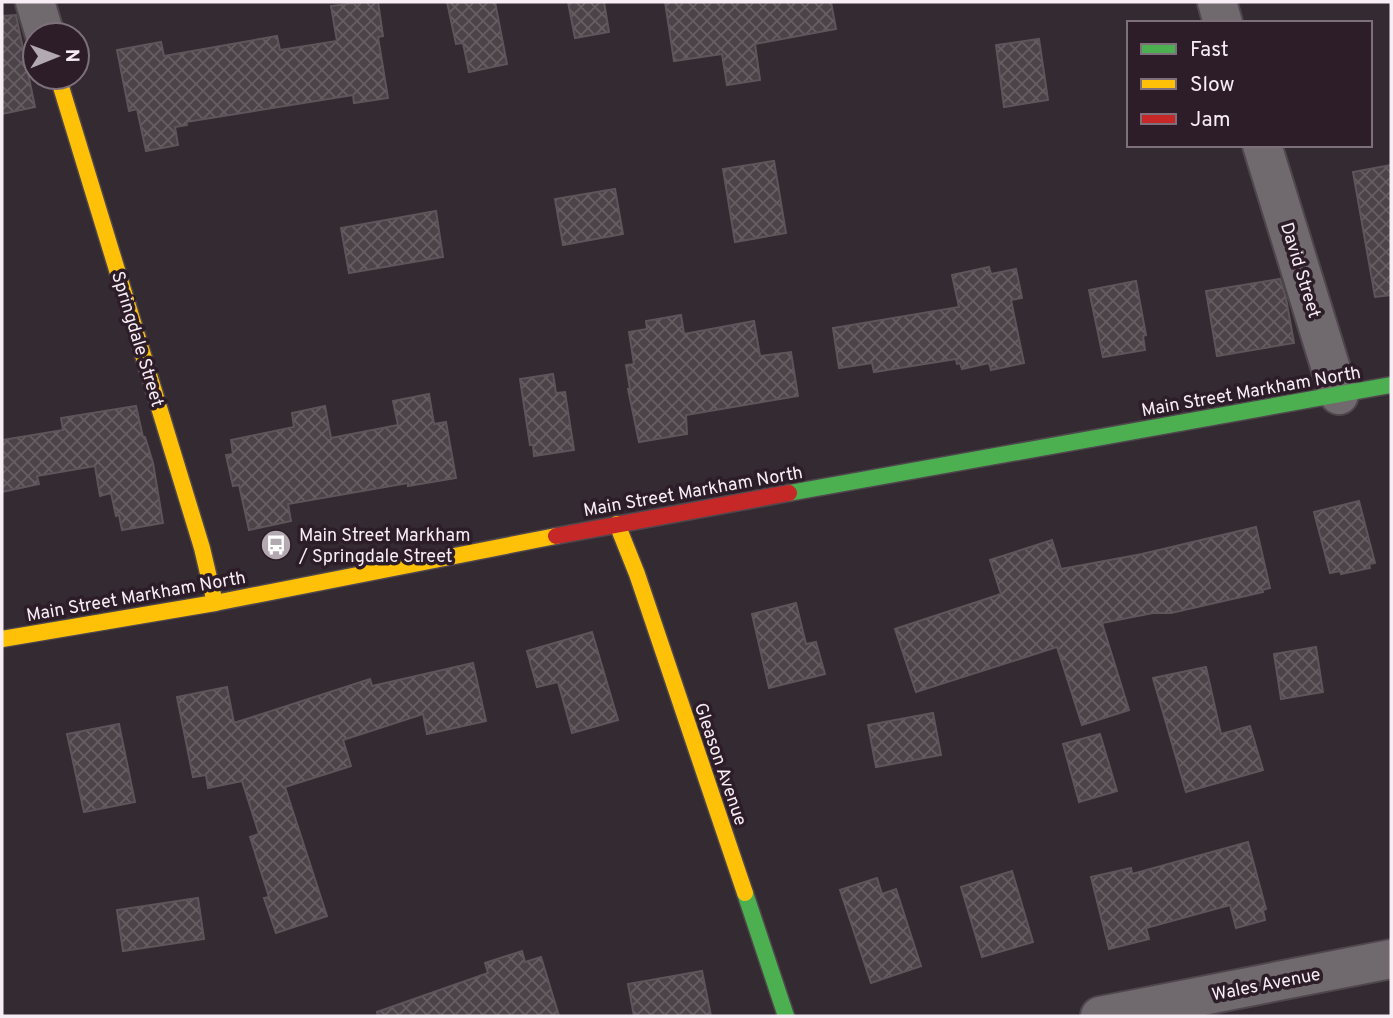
<svg xmlns="http://www.w3.org/2000/svg" width="1393" height="1018" font-family="Overpass,sans-serif">
	<style>
		.building { fill: url(#building-cross-hatch); stroke: #5e555b; stroke-width: 2 }
		.lines { fill: none; stroke-linecap: round; stroke-linejoin: round }
		.street-casing { stroke: #4f474d; stroke-width: 42 }
		.fast-casing { stroke: #4f474d; stroke-width: 19 }
		.slow-casing { stroke: #4f474d; stroke-width: 19 }
		.jam-casing { stroke: #4f474d; stroke-width: 19 }
		.street { stroke: #70696d; stroke-width: 38 }
		.fast { stroke: #4caf50; stroke-width: 16 }
		.slow { stroke: #ffc107; stroke-width: 16 }
		.jam { stroke: #c62828; stroke-width: 16 }
		.labels { text-anchor: middle; stroke-width: 7; stroke-linejoin: round; paint-order: stroke }
		.street-label { font-size: 18px; fill: #f8edf5; stroke: #2d1d29 }
		.poi-label { font-size: 18px; fill: #f8edf5; stroke: #2d1d29; text-anchor: start }
	</style>
	<defs>
		<pattern id="building-cross-hatch" width="8" height="8" patternUnits="userSpaceOnUse" patternTransform="scale(1.75)"><rect width="8" height="8" fill="#4b4348"/><path d="M0 0l8 8M0 8l8-8" fill="none" stroke="#665e63"/></pattern>
	</defs>
	<rect width="100%" height="100%" fill="#342a31"/>
	<g class="building">
		<path d="M 362,2 L 378,2 L 383,36 L 378,37 L 388,98 L 354,103 L 353,95 L 186,122 L 187,125 L 175,127 L 178,145 L 146,151 L 137,109 L 129,111 L 117,50 L 161,42 L 164,56 L 277,36 L 280,50 L 337,41 L 331,6 Z"/>
		<path d="M 447,2 L 495,2 L 507,64 L 469,72 L 463,43 L 456,44 Z"/>
		<path d="M 568,2 L 604,2 L 609,32 L 575,38 Z"/>
		<path d="M 665,2 L 831,2 L 836,29 L 755,44 L 760,80 L 727,85 L 722,54 L 674,61 Z"/>
		<path d="M 16,15 L 35,107 L 2,114 L 2,16 Z"/>
		<path d="M 1039,39 L 1048,100 L 1004,107 L 996,45 Z"/>
		<path d="M 774,161 L 786,233 L 735,242 L 723,169 Z"/>
		<path d="M 1391,165 L 1391,295 L 1375,297 L 1353,172 Z"/>
		<path d="M 615,189 L 623,234 L 563,245 L 555,199 Z"/>
		<path d="M 436,211 L 443,257 L 349,273 L 341,228 Z"/>
		<path d="M 989,267 L 991,274 L 1016,269 L 1022,298 L 1011,300 L 1024,363 L 991,370 L 989,363 L 962,369 L 960,363 L 957,364 L 956,359 L 874,372 L 872,363 L 839,368 L 833,328 L 959,307 L 952,275 Z"/>
		<path d="M 1280,279 L 1286,298 L 1294,343 L 1217,356 L 1206,291 Z"/>
		<path d="M 1136,281 L 1146,335 L 1143,336 L 1145,350 L 1103,357 L 1089,290 Z"/>
		<path d="M 681,315 L 684,334 L 754,321 L 760,356 L 791,352 L 798,396 L 686,415 L 687,434 L 639,442 L 628,389 L 630,389 L 626,365 L 634,364 L 629,332 L 647,329 L 646,321 Z"/>
		<path d="M 553,374 L 556,393 L 565,392 L 574,450 L 534,456 L 533,445 L 530,445 L 520,379 Z"/>
		<path d="M 429,394 L 434,424 L 446,422 L 456,478 L 408,486 L 408,483 L 288,504 L 291,521 L 249,530 L 239,485 L 233,486 L 226,455 L 233,454 L 231,440 L 294,427 L 292,413 L 325,406 L 331,438 L 398,425 L 393,401 Z"/>
		<path d="M 136,406 L 143,437 L 145,437 L 153,463 L 163,523 L 122,530 L 119,515 L 116,516 L 111,493 L 100,496 L 95,466 L 37,476 L 39,484 L 2,492 L 2,440 L 63,430 L 61,418 Z"/>
		<path d="M 1359,501 L 1375,563 L 1369,564 L 1370,568 L 1341,574 L 1340,571 L 1330,573 L 1314,512 Z"/>
		<path d="M 1256,527 L 1270,588 L 1262,590 L 1263,592 L 1171,613 L 1153,613 L 1102,623 L 1129,710 L 1082,725 L 1057,647 L 916,692 L 895,629 L 1001,594 L 990,560 L 1052,540 L 1061,569 L 1142,554 Z"/>
		<path d="M 796,603 L 806,644 L 816,642 L 825,674 L 769,688 L 752,614 Z"/>
		<path d="M 592,632 L 618,720 L 572,733 L 558,682 L 537,687 L 527,651 Z"/>
		<path d="M 1316,647 L 1323,692 L 1281,699 L 1274,654 Z"/>
		<path d="M 473,663 L 486,721 L 427,734 L 423,714 L 343,740 L 351,766 L 285,787 L 327,916 L 276,933 L 264,898 L 269,897 L 250,837 L 259,834 L 242,781 L 208,788 L 206,775 L 193,777 L 177,697 L 227,687 L 234,723 L 370,679 L 372,686 Z"/>
		<path d="M 1206,667 L 1221,734 L 1250,726 L 1263,770 L 1186,792 L 1153,678 Z"/>
		<path d="M 933,713 L 941,755 L 876,767 L 868,725 Z"/>
		<path d="M 119,724 L 135,802 L 84,812 L 67,734 Z"/>
		<path d="M 1100,734 L 1117,791 L 1079,802 L 1063,744 Z"/>
		<path d="M 1248,842 L 1266,909 L 1263,910 L 1265,920 L 1236,928 L 1230,905 L 1146,928 L 1149,939 L 1109,949 L 1091,877 L 1131,868 L 1132,874 Z"/>
		<path d="M 1012,871 L 1033,942 L 982,957 L 961,887 Z"/>
		<path d="M 877,878 L 882,894 L 896,889 L 921,966 L 871,983 L 840,890 Z"/>
		<path d="M 198,898 L 204,939 L 123,951 L 117,910 Z"/>
		<path d="M 522,951 L 525,962 L 541,957 L 559,1016 L 378,1016 L 377,1012 L 488,973 L 485,963 Z"/>
		<path d="M 702,971 L 711,1016 L 634,1016 L 628,984 Z"/>
	</g>
	<g class="lines">
		<g class="street-casing">
			<g id="street">
				<path d="M 35,2 L 45,35"/>
				<path d="M 1217,2 L 1223,23"/>
				<path d="M 1262,145 L 1339,395"/>
				<path d="M 1100,1016 L 1391,959"/>
			</g>
		</g>
		<g class="fast-casing">
			<g id="fast">
				<path d="M 789,493 L 1391,385"/>
				<path d="M 745,893 L 786,1016"/>
			</g>
		</g>
		<g class="slow-casing">
			<g id="slow">
				<path d="M 58,77 L 202,548 L 215,603"/>
				<path d="M 617,524 L 637,574 L 745,893"/>
				<path d="M 2,639 L 215,603 L 556,536"/>
			</g>
		</g>
		<g class="jam-casing">
			<path id="jam" d="M 556,536 L 789,493"/>
		</g>
		<use href="#street" class="street"/>
		<use href="#fast" class="fast"/>
		<use href="#slow" class="slow"/>
		<use href="#jam" class="jam"/>
	</g>
	<defs>
		<g id="bus-disc" transform="scale(1.575)"><circle r="9.5" fill="#b3a9b0" stroke="#2d1d29"/><path d="M-5-6H5V4H4V6H2V4H-2V6H-4V4H-5ZM-3.5-4V0h7V-4ZM-3.5 1.2v1.5H-2V1.2ZM2 1.2v1.5H3.5V1.2Z" fill="#fff"/></g>
	</defs>
	<g fill-rule="evenodd">
		<use href="#bus-disc" x="276" y="545"/>
	</g>
	<g class="labels">
		<g class="street-label">
			<text transform="translate(1301 270) rotate(73)" y="6">David Street</text>
			<text transform="translate(138 339) rotate(73)" y="6">Springdale Street</text>
			<text transform="translate(1251 391) rotate(-10)" y="6">Main Street Markham North</text>
			<text transform="translate(693 491) rotate(-10)" y="6">Main Street Markham North</text>
			<text transform="translate(136 596) rotate(-10)" y="6">Main Street Markham North</text>
			<text transform="translate(721 764) rotate(71)" y="6">Gleason Avenue</text>
			<text transform="translate(1266 984) rotate(-11)" y="6">Wales Avenue</text>
		</g>
		<g class="poi-label">
			<text x="299" y="541">Main Street Markham<tspan x="299" dy="21">/ Springdale Street</tspan></text>
		</g>
	</g>
	<rect width="1393" height="1018" fill="none" stroke="#f8edf5" stroke-width="7"/>
	<rect x="1127" y="21" width="245" height="126" fill="#2d1d29" stroke="#7e707b" stroke-width="2"/>
	<rect x="1141" y="44" width="35" height="10" fill="#4caf50" stroke="#7e707b" stroke-width="2"/>
	<text x="1190" y="56" font-size="21" fill="#f8edf5">Fast</text>
	<rect x="1141" y="79" width="35" height="10" fill="#ffc107" stroke="#7e707b" stroke-width="2"/>
	<text x="1190" y="91" font-size="21" fill="#f8edf5">Slow</text>
	<rect x="1141" y="114" width="35" height="10" fill="#c62828" stroke="#7e707b" stroke-width="2"/>
	<text x="1190" y="126" font-size="21" fill="#f8edf5">Jam</text>
	<g transform="translate(56 56) rotate(89)"><circle r="33" fill="#2d1d29" stroke="#7e707b" stroke-width="2"/>
	<path d="M0-5L12 26L0 18L-12 26Z" fill="#b3a9b0"/>
	<text y="-10" font-size="19" font-weight="bold" text-anchor="middle" fill="#f8edf5">N</text>
	</g>
</svg>
